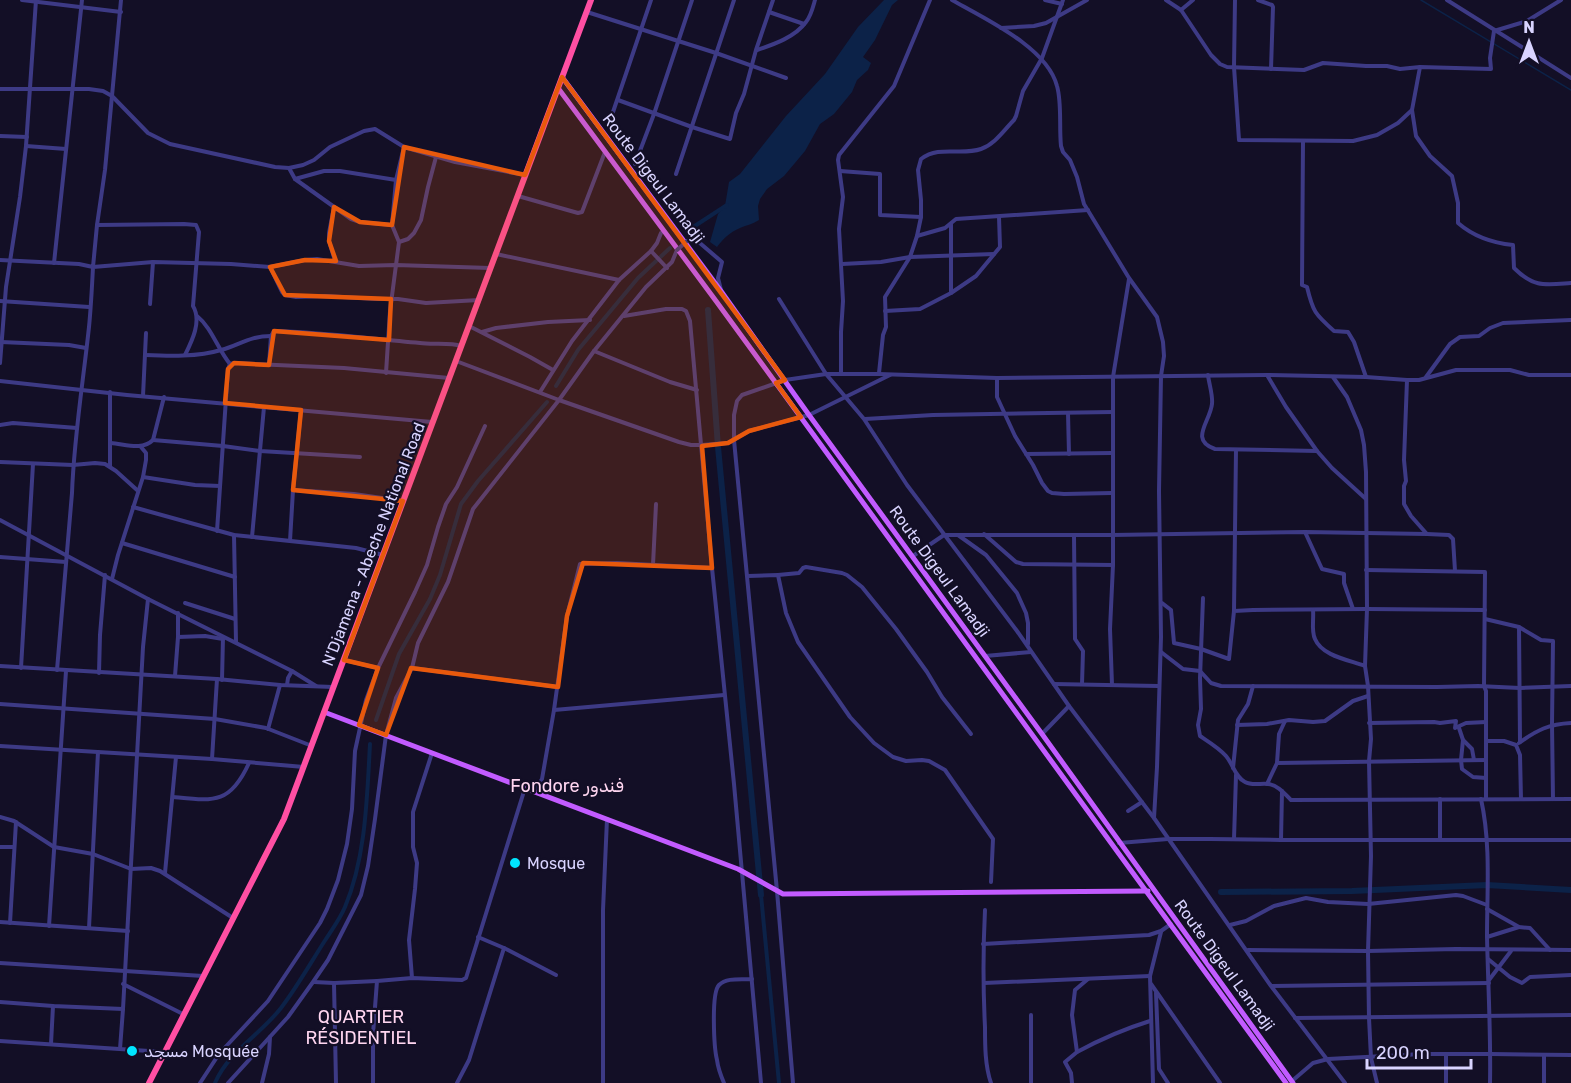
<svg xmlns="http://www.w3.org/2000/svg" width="1571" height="1083" font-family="Rubik,Cairo,sans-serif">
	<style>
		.water { fill: #0c2248 }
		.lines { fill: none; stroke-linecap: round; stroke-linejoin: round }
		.stream { stroke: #0c2248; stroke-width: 1.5 }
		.canal { stroke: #0c2248; stroke-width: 4 }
		.river { stroke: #0c2248; stroke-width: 6 }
		.minor { stroke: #3d3a85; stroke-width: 4 }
		.major { stroke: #c25bff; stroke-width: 5 }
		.highway { stroke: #ff4fa3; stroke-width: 6 }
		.minor-bridge { stroke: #3d3a85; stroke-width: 4 }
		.marked { fill: #e8590c; fill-opacity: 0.2; stroke: #e8590c; stroke-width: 4.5; stroke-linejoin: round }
		.poi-dot { fill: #00e5ff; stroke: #130f26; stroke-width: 2 }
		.labels { text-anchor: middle; stroke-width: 4.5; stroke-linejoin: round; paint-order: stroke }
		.street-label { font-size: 16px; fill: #d9d4ff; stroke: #130f26 }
		.poi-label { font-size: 16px; fill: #d9d4ff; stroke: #130f26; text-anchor: start }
		.neighbourhood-label { font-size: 18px; fill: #ffd6f0; stroke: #130f26 }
	</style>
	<rect width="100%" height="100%" fill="#130f26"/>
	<path class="water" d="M 884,0 L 898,0 L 892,5 L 875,40 L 863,57 L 871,63 L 868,70 L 857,80 L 852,92 L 834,114 L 820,124 L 805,151 L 784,176 L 767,189 L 760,199 L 758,206 L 759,220 C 753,224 747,225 740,228 C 730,232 723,239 717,247 L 710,242 L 718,214 L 725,206 L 729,182 L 740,174 L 786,116 L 825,74 L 858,27 Z"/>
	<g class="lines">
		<path class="stream" d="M 1421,0 L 1571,90"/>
		<g class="canal">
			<path d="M 687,231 L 727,205"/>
			<path d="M 556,386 L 578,350 L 638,278 L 670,248"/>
			<path d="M 376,720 L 399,654 L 430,599 L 440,575 L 461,504 L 478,481 L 547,402"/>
			<path d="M 761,895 L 779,1083"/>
			<path d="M 215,1083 C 228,1052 261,1034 281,1008 C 297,987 310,964 324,942 C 331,931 340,919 345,907 C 366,857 367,797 370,744"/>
		</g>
		<g class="river">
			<path d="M 708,310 L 718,447 L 761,895"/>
			<path d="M 1221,892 L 1352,891 L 1487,885 L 1571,890"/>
		</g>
		<g class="minor">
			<path d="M 22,0 L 121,12"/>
			<path d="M 952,0 C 985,19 1047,47 1057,86 C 1062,103 1059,127 1061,146 L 1063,152 L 1070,160 L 1077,177 L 1084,204 L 1129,278 L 1157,317 L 1163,342 L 1164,356 L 1161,376 L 1159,491 L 1161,637 L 1157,767 L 1154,818"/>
			<path d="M 1045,0 L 1062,4"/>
			<path d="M 1166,0 L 1181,10 L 1211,55 L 1220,64 L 1227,67 L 1304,70 L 1323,63 L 1366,66 L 1387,66 L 1400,69 L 1420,67 L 1491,69 L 1490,58 L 1494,31 L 1527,21 L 1561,0"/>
			<path d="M 1235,0 L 1234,67 L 1239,140 L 1353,141 L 1377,135 L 1398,123 L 1412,110"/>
			<path d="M 1258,0 L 1272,5 L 1273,7 L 1271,69"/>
			<path d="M 1447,0 L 1571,78"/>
			<path d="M 1181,10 L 1193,0"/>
			<path d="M 587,12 L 716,53 L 786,78"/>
			<path d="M 769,12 L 804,24"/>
			<path d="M 1001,28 L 1034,26 L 1046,23 L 1087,0"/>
			<path d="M 757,50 C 775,44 795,37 806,22 C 811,16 813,7 815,0"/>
			<path d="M 1420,67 L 1412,110 L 1416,136 L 1430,156 L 1452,176 L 1458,203 L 1458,223 C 1473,236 1493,243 1513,245 L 1514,268 C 1534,288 1545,285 1571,283"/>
			<path d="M 0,89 L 89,89 L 103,91 L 112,96 L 148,133 L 170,144 L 275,167 L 289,168 L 303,165 L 314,160 L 330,147 L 364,131 L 375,129 L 404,147 L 455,162 L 525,175"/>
			<path d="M 618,100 L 692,127 L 730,139 L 736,113 L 744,94 L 756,50 L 773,0"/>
			<path d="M 613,112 L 651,0"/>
			<path d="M 0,136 L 27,137"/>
			<path d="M 1303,141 L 1302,285 L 1307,287 C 1313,312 1315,314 1334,331 L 1348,332 L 1354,342 L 1366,377"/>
			<path d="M 26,146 L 66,149"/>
			<path d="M 635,164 L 654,114 L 692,0"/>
			<path d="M 289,168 L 295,179 L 351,219 L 360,222 L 392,225"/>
			<path d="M 840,171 L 880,174 L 880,215 L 921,217"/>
			<path d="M 676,174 L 734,0"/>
			<path d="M 295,179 L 324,171 L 340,171 L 396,180"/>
			<path d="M 518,196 L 578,213 L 582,212 L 605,152"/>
			<path d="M 334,207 L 329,233 L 329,241 L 335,261"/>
			<path d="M 951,224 L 951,293"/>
			<path d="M 97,225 L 105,170 L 121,0"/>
			<path d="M 917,236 L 945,228 L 956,219 L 1088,210"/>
			<path d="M 687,241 L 694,238 L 722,262 L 718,278 L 721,290"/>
			<path d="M 399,242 L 392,225 L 396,180 L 404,147"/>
			<path d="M 651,251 L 667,268"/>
			<path d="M 496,254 L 619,280"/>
			<path d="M 0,260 L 79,264 L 93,267 L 97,225 L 184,224 L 196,225 L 199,232 L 193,306 C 202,321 192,341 185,355"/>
			<path d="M 54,263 L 82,0"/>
			<path d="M 842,264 L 881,262 L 910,257 L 994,254"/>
			<path d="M 270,267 L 282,292 L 285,295 L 296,297 L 325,296 L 378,299 L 398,299 L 426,303 L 479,300"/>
			<path d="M 779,299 L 826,374 L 864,419 L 907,485 L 1017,631 L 1069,706 L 1154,818 L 1271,986 L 1345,1083"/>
			<path d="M 0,301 L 89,307"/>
			<path d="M 150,304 L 153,262"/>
			<path d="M 885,311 L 920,309 L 951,293 L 976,276 L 1000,247 L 999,217"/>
			<path d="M 197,316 C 212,328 218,350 230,364"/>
			<path d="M 624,316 L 666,309 L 682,309 L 686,311 L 690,321 L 712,568 L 734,784 L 761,1083"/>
			<path d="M 469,326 L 530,357 L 553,370"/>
			<path d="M 482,332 L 496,328 L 548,322 L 590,320"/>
			<path d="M 1,342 L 69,345 L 86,348"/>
			<path d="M 594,351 L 670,382 L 697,390"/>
			<path d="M 145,355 C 169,356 198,357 221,350 C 240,345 249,336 271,336"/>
			<path d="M 456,361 L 559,400 L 679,442 L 691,445 L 702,445 L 728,443 L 749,431 L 809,415 L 890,375"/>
			<path d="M 0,363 L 6,287 L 20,197 L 26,146 L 36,0"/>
			<path d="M 269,365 L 271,336 L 274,331 C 323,332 371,339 420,343 C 432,345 450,342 461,346"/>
			<path d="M 386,373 L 390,311 L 399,242 L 408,239 L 414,233 L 421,220 L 428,187 L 436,157"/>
			<path d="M 879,373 L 883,335 L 886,327 L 885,297 L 910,257 L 917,236 L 921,217 L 921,200 L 918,170 L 921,159 C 940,145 960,156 981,149 C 995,144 1004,130 1014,120 L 1016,116 L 1023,91 L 1042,58 L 1063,0"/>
			<path d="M 841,374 L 841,332 L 843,301 L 839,229 L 843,197 L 838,160 L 839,155 L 894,86 L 930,0"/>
			<path d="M 1208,375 C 1209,384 1213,395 1212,404 C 1210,422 1189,440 1215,449 L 1317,451"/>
			<path d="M 1267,375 L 1286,407 L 1317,451 L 1332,468 L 1366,499"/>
			<path d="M 1333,377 L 1347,397 L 1361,430 L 1364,445 L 1366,472 L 1367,609 L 1365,666 L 1368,686 L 1371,739 L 1369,761 L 1371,856 L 1368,951 L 1369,1018 L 1371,1058 L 1377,1083"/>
			<path d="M 1426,377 L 1450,344 L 1460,337 L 1479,336 L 1490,328 L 1503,323 L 1571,320"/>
			<path d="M 997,378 L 997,397 L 1015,436 L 1033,465 L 1042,483 L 1048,491 L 1052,493 L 1064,494 L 1112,493"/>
			<path d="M 1407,380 L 1404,460 L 1406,481 L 1404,486 L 1404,504 L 1411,516 L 1426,533"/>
			<path d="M 0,381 L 127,395 L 432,422"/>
			<path d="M 110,392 L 110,466"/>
			<path d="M 540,392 L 572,341 L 619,280 L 651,251 L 657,243 L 661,233"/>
			<path d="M 143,396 L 146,333"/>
			<path d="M 301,410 L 293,490 L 354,494 L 403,501"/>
			<path d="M 1068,413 L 1069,454"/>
			<path d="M 865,419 L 933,415 L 1113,412"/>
			<path d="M 0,425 L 13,423 L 77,428"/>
			<path d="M 153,440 L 223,446 L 260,451 L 360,457"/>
			<path d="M 111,443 C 125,444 142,451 153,440 L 164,397"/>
			<path d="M 1026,454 L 1112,453"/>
			<path d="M 0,462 L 73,465 L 95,463 L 105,464 L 116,471 L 137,490"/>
			<path d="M 143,477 L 195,485 L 220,486"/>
			<path d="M 133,507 L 234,535 L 356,548 L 383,555"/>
			<path d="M 0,520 L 148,599 L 292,671 L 316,686"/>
			<path d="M 217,531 L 228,369 L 230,364 L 234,363 L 344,368 L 449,378"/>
			<path d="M 1305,532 L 1322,569 L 1344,574 L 1344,583 L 1353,609"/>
			<path d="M 984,534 L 1016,562 L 1023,564 L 1113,565"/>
			<path d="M 234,535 L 236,642"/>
			<path d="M 958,535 L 986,555 L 1017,593 L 1026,613 L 1028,623 L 1028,644"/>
			<path d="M 1074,535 L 1075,639 L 1083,651 L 1082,684"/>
			<path d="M 252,537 L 264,407"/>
			<path d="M 290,541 L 293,490"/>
			<path d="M 122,543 L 235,577"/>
			<path d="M 913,556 L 944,535 L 1112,535 L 1305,532 L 1427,534 L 1449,535 L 1453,539 L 1455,571"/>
			<path d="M 0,557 L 66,562"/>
			<path d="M 653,565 L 656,504"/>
			<path d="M 1366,570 L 1485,572 L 1484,686 L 1486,691 L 1486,799"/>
			<path d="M 778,575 L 799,573 L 803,568 L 806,567 L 842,573 L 847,575 L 862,587 L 896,629 L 927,672 L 942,697 L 971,734"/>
			<path d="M 748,576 L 778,575 L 786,613 L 798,642 L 850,717 L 874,743 L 893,757 L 906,761 L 922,760 L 929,761 L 945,770 L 993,839 L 991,882"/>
			<path d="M 112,579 L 118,555 L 143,477 L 146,460 L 146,453 L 141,447"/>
			<path d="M 1203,598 L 1200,678 L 1201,709 L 1198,725 L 1200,736 C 1209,742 1219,748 1226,756 C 1233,764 1235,777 1245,782 C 1252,786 1261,783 1268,784 C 1278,785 1285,794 1291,800 L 1571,799"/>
			<path d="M 185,603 L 235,619"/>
			<path d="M 1162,603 L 1171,610 L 1174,643 L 1201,649 L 1229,659 L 1234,611 L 1253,610 L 1367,609 L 1485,610"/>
			<path d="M 1313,610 C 1314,619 1311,631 1315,639 C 1322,656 1349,660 1365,666"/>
			<path d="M 1234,611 L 1236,450"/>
			<path d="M 178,613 L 178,637 L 205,636 L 223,639"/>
			<path d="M 1485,619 L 1519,627 L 1520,742"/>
			<path d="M 1519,627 L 1541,640 L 1553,641 L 1552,724 L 1553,799"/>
			<path d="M 1161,652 L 1183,669 L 1200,671 L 1211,683 L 1221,686 L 1437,687 L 1478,686 L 1520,688 L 1571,686"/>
			<path d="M 985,656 L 1031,652"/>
			<path d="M 344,660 L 378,668"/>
			<path d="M 0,666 L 217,679 L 280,685 L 333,687"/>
			<path d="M 21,668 L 33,464"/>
			<path d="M 412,668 L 558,687"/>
			<path d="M 57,670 L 72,493 C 74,437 83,383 89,327 C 91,307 92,287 93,267 L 153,262 L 231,264 L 270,267 L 305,260 L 317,259 L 359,266 L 396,265 L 490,268"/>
			<path d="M 99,673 L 100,635 L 105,575"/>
			<path d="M 175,676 L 178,637"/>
			<path d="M 222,680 L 223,637"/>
			<path d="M 1054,684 L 1158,686"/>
			<path d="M 287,685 L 288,678 L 292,671"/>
			<path d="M 1112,685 L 1110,629 L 1113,565 L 1113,377 L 1129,279"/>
			<path d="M 0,704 L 215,719 L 266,728 L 312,746"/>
			<path d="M 554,710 L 724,695"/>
			<path d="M 1369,723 L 1434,722 L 1440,723 L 1456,721 L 1455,728 L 1466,723 L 1486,722"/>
			<path d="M 1237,725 L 1267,724 L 1289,720 L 1313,722 L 1325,721 L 1353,701 L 1368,696"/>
			<path d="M 1459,728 L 1463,740 L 1472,749 L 1474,760"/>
			<path d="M 268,729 L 280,685"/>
			<path d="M 1042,734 L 1069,706"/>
			<path d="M 1463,740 L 1461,760 L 1462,769 L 1473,777 L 1486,778"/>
			<path d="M 1486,741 L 1504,741 L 1516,745 L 1520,755 L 1521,799"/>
			<path d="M 1519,743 C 1537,730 1549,724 1571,723"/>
			<path d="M 0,746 L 212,759 L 304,767"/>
			<path d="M 212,759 L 217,679"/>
			<path d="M 1277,763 L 1279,734 L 1285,721"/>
			<path d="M 1233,768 L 1238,720 L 1248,704 L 1253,686"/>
			<path d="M 1267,784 L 1277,763 L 1486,760"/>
			<path d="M 534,792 L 542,779 L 554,710 L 567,616 L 580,564 L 617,563 L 712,568"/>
			<path d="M 173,797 C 213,801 230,805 249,763"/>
			<path d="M 1440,799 L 1440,840"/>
			<path d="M 1481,799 C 1491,844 1487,891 1487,936 C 1488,985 1491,1034 1490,1083"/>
			<path d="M 1128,811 L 1142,802"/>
			<path d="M 0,817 L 14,821 L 54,847 L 93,854 L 131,869 L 151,868 L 160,871 L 233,918"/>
			<path d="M 1234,839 L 1236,775"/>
			<path d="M 1281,840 L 1282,791"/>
			<path d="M 1119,843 L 1168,839 L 1210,839 L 1281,840 L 1571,840"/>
			<path d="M 0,847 L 14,847"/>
			<path d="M 165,873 L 176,757"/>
			<path d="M 1487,909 L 1519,927 L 1530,928 L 1550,950"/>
			<path d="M 985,910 C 983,949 983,988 985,1027 C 985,1045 985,1066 991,1083"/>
			<path d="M 0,922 L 128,931"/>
			<path d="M 10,923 L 16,822"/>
			<path d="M 1230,925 L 1246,921 L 1274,906 L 1306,898 L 1328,902 L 1368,904 L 1456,895 L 1463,896 L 1487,905"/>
			<path d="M 49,926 L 66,671"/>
			<path d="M 89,928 L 98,752"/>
			<path d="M 478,937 L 504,948 L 556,975"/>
			<path d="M 1487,937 L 1519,927"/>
			<path d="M 983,944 L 1149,935 L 1161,931 L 1171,924"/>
			<path d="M 1248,950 L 1368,951 L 1456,949 L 1571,950"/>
			<path d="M 1488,959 L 1510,977 L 1522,983 L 1530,977 L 1571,975"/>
			<path d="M 0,963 L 203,976"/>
			<path d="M 412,978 L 409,940 L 415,889 L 417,863 L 413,847 L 413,812 L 432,753"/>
			<path d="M 1489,980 L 1511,951"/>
			<path d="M 314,982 L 334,983 L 377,981"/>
			<path d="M 334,983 L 336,1083"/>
			<path d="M 984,983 L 1150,976"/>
			<path d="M 123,984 L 183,1014"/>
			<path d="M 1151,984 L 1220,1083"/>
			<path d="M 1272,986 L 1489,983"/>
			<path d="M 1156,993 L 1159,1069 L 1168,1083"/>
			<path d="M 0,1002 L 53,1006 L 123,1009 L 143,647 L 148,599"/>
			<path d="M 1295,1018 L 1571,1015"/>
			<path d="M 0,1041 L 164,1052"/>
			<path d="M 51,1044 L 53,1006"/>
			<path d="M 120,1049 L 123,1009"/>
			<path d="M 1077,1052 C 1101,1039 1124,1029 1150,1021"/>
			<path d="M 1446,1054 L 1446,1083"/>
			<path d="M 1544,1055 L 1544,1083"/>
			<path d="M 1292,1081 L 1313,1063 L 1328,1059 L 1422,1054 L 1491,1054 L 1571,1055"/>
			<path d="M 200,1083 L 219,1054 L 268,1001 L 320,923 L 327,909 L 338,880 L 347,844 L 352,809 L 355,751 L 366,700 L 378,668 L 415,592 L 427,565 L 438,527 L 446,504 L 457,487 L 485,426"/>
			<path d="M 228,1083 L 288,1017 L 313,982 L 328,960 L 361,895 L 368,866 L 375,819 L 386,735 L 396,698 L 412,668 L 418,643 L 448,582 L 473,509 L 559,400 L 594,351 L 646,287 L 672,262 L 677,250"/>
			<path d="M 262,1083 L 269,1054 L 270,1037"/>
			<path d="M 373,1083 L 373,1034 L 377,981 L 412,978 L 462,980 L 466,978 L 525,788"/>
			<path d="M 457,1083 L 469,1060 L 504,948"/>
			<path d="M 603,1083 L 603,910 L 607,819"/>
			<path d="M 724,1083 C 721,1076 718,1068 717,1060 C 714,1048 711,993 719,985 C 727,977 742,980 752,979"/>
			<path d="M 793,1083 L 777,891 L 734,440 L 734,415 L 737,401 L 742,395 L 785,380 L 826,374 L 879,374 L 997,378 L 1266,375 L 1366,377 L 1407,380 L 1419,380 L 1456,370 L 1510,370 L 1529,375 L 1571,375"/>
			<path d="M 1031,1083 L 1031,1015"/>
			<path d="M 1072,1083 L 1071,1073 L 1065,1062 L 1077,1052 L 1072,1015 L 1075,990 L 1088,979"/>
			<path d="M 1153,1083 L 1150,976 L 1161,932"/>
		</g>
		<g class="major">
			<path d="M 562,77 L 721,291 L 809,415 L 1042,734 L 1293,1083"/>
			<path d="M 558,88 L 716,301 L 1286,1083"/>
			<path d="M 324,712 L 738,869 L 783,894 L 1148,891"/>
		</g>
		<path class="highway" d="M 149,1083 L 284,819 L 591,0"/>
		<path class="minor-bridge" d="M 677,250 L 687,241"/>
	</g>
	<path class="marked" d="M 562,77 L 785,380 L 776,383 L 801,417 L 749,431 L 728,443 L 702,446 L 712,568 L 583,563 L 567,616 L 558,687 L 411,668 L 386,735 L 359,725 L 378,668 L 344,660 L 403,501 L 293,490 L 301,410 L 225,403 L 228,369 L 234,363 L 269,365 L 274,331 L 389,340 L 391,299 L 285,295 L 270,267 L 305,260 L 336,261 L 329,241 L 334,207 L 360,222 L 392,225 L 404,147 L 525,175 Z"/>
	<g class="poi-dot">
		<circle cx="515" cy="863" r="6"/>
		<circle cx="132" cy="1051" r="6"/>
	</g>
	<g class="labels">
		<g class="street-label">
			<text transform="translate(654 178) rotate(53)" y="6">Route Digeul Lamadji</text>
			<text transform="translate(373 544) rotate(-69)" y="6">N'Djamena - Abeche National Road</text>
			<text transform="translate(940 571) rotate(54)" y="6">Route Digeul Lamadji</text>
			<text transform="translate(1225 965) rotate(54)" y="6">Route Digeul Lamadji</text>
		</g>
		<g class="poi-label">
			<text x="527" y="869">Mosque</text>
			<text x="144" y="1057">مسجد Mosquée</text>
		</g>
		<g class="neighbourhood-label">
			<text x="567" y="792">Fondore فندور</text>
			<text x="361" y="1023">QUARTIER<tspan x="361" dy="21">RÉSIDENTIEL</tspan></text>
		</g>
	</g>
	<g transform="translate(1529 42)" stroke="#130f26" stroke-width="4.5" paint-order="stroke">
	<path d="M0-4.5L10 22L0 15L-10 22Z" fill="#d9d4ff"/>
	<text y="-9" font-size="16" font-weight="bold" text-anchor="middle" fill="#d9d4ff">N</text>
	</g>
	<path d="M1367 1059v9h104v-9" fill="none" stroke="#d9d4ff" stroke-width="3"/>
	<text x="1376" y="1059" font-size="18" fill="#d9d4ff" stroke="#130f26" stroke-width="4.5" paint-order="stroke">200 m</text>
</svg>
